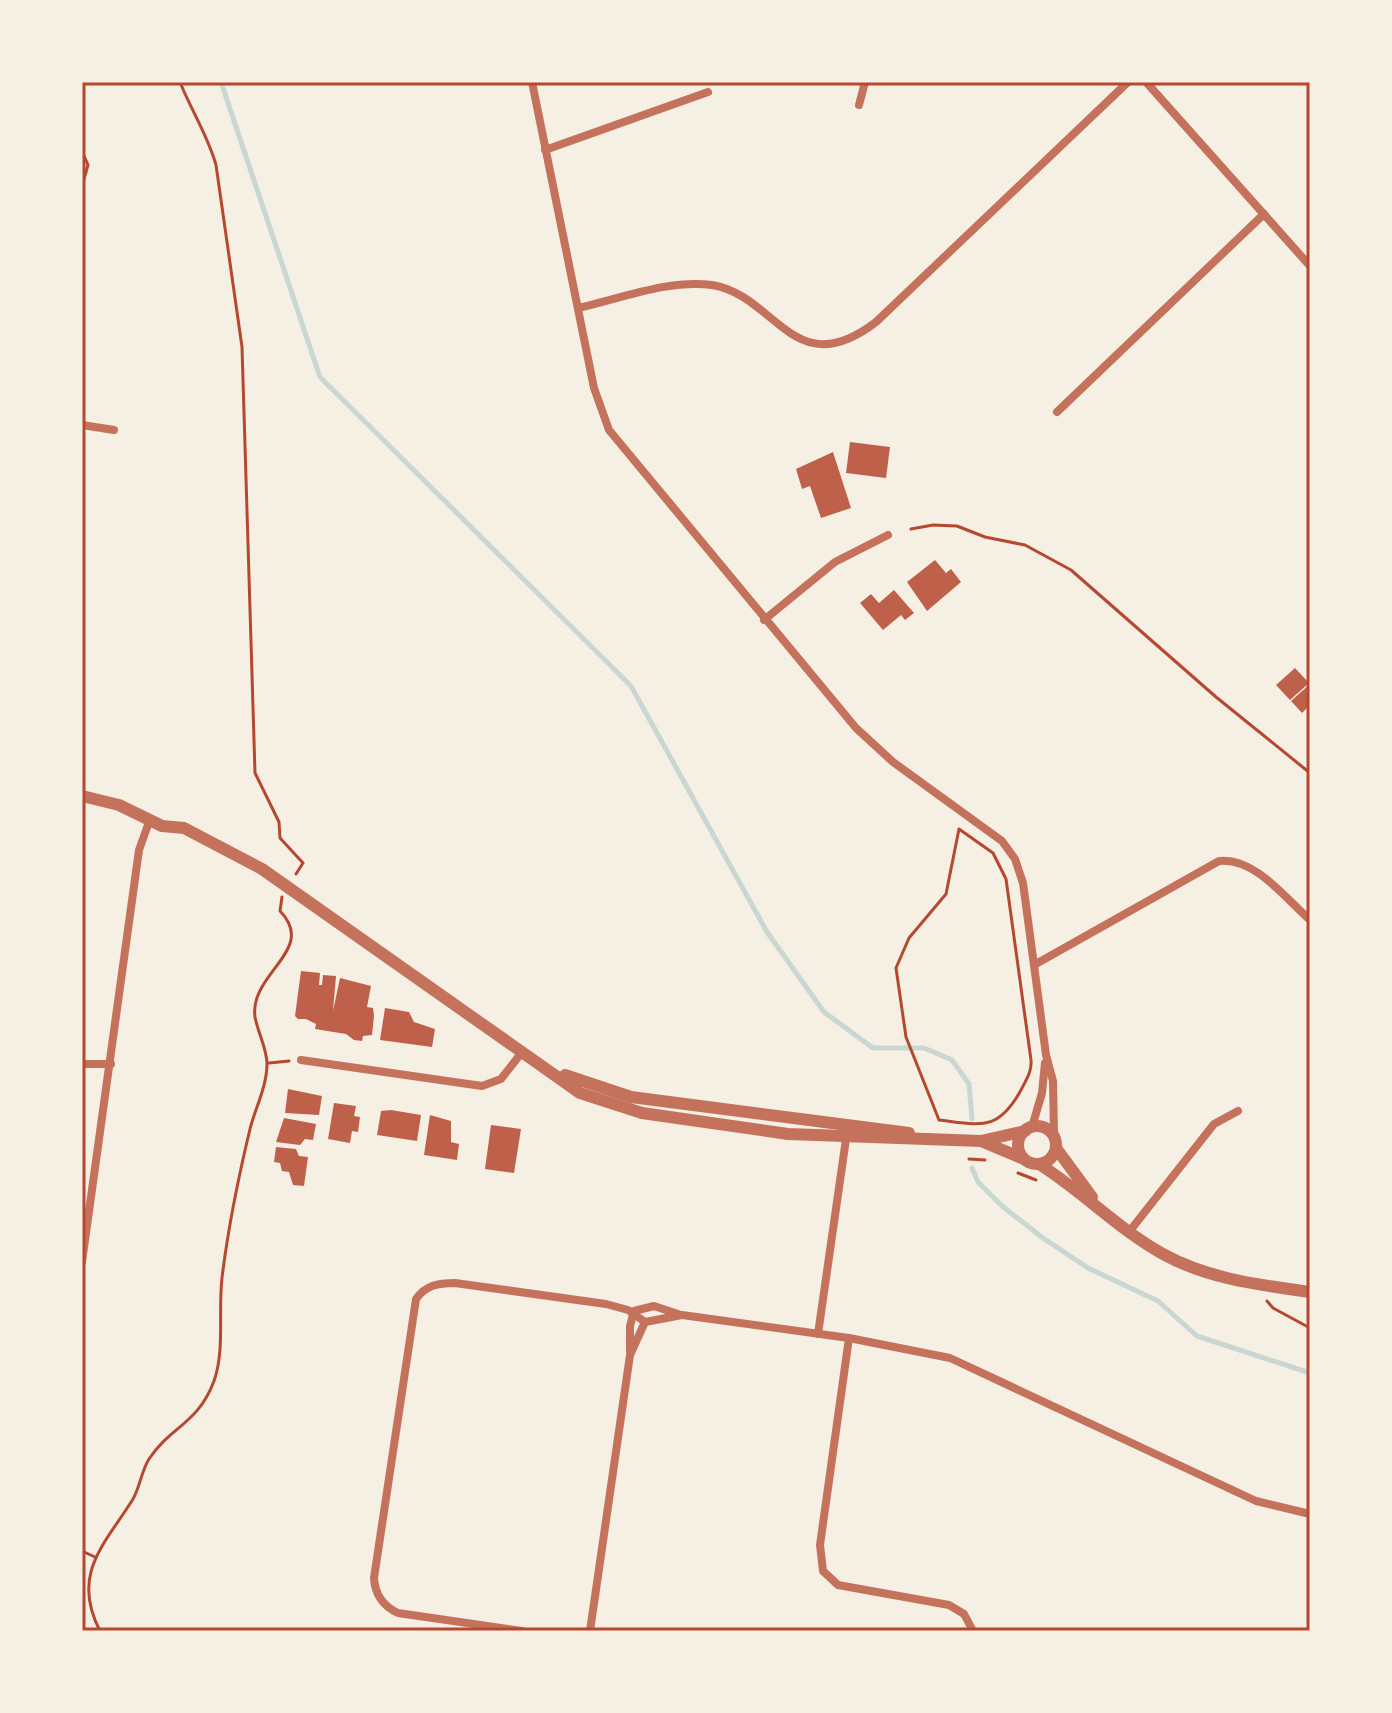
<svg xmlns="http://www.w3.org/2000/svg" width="1392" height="1713" font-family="Barlow,sans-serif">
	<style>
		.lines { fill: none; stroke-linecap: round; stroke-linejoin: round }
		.stream { stroke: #c9d6d2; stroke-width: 5 }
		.building { fill: #bf614a }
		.path { stroke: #b5482f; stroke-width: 3 }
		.minor { stroke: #c5725c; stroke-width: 8 }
		.tertiary { stroke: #c5725c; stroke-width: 12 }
		.neatline { fill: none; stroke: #b5482f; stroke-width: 3 }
	</style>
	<rect width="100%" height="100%" fill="#f6efe4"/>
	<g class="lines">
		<g class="stream">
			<path d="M 221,82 L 320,377 L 631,686 L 767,932 L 824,1012 L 873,1048 L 924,1048 L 952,1060 L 969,1084 L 972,1119"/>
			<path d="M 972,1168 L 978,1182 L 1002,1206 L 1043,1238 L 1088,1268 L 1158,1301 L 1197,1336 L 1310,1373"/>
		</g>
	</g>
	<g class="building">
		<path d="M 850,442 L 890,447 L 886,478 L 846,473 Z"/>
		<path d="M 833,452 L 851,508 L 821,518 L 810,486 L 802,489 L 796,469 Z"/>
		<path d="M 935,560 L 946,573 L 951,569 L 961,582 L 927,611 L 907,582 Z"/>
		<path d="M 894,590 L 914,613 L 905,620 L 901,615 L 883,630 L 860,603 L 871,594 L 879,603 Z"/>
		<path d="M 1295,668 L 1309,683 L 1290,700 L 1276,685 Z"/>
		<path d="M 1310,684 L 1310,705 L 1302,713 L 1291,701 Z"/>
		<path d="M 301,971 L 320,973 L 319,985 L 322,985 L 323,975 L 336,976 L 333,1011 L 340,978 L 371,986 L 367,1007 L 373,1008 L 374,1016 L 372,1035 L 363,1036 L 362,1041 L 354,1040 L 346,1034 L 315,1029 L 316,1024 L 306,1019 L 298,1019 L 295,1016 Z"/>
		<path d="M 385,1008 L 409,1012 L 414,1022 L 435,1029 L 432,1047 L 380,1040 Z"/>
		<path d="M 288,1089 L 322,1096 L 319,1115 L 285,1113 Z"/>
		<path d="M 334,1103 L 356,1106 L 354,1116 L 360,1117 L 358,1132 L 352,1131 L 350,1143 L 328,1139 Z"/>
		<path d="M 391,1110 L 421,1115 L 417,1141 L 377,1135 L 381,1111 Z"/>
		<path d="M 430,1115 L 451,1121 L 451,1142 L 459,1144 L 457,1160 L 424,1155 Z"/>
		<path d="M 284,1118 L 316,1124 L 313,1140 L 305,1139 L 300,1145 L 276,1142 Z"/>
		<path d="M 491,1125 L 521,1129 L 514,1173 L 485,1169 Z"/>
		<path d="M 276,1147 L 296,1149 L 299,1156 L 308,1157 L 304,1186 L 293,1185 L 289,1172 L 282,1171 L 280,1163 L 274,1162 Z"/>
	</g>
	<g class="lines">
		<g class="path">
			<path d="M 180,82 C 191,110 208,136 216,165 L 242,347 L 255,773 L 279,822 L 280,838 L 303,863 L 296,874"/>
			<path d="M 82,151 L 88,165 L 82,186"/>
			<path d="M 911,529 L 933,525 L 957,526 L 985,537 L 1025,545 L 1071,570 L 1216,697 L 1310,773"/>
			<path d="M 959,829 L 993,853 L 1006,879 L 1031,1060 C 1032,1072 1026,1080 1021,1090 C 998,1132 981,1125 939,1120 L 906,1037 L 896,968 L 909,938 L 946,894 Z"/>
			<path d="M 269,1063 L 289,1061"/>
			<path d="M 969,1159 L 985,1160"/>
			<path d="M 1018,1173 L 1036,1180"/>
			<path d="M 1267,1301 L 1273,1308 L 1310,1328"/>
			<path d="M 82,1551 L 95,1557"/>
			<path d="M 100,1631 C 70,1573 106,1543 133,1499 C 140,1487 141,1472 149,1459 C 171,1426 198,1424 214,1381 C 225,1350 218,1311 222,1278 C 228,1228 238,1179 250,1129 C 255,1109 267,1086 267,1064 C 267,1049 258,1033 255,1017 C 249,973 318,950 280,911 L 282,897"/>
		</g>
		<g class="minor">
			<path d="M 532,82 L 594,388 L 609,430 L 856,728 L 893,762 L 1002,841 L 1015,859 L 1023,883 L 1046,1055 L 1053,1081 L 1054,1136"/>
			<path d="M 1146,82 L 1310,266"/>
			<path d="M 859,105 L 865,82"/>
			<path d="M 545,150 L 708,92"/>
			<path d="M 578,308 C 619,299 669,279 712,285 C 776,295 794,385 876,322 L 1128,82"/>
			<path d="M 1057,412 L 1264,214"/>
			<path d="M 82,425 L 114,430"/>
			<path d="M 764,620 L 835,562 L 888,535"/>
			<path d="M 1034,965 L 1219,861 C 1255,857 1286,899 1310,920"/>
			<path d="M 301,1060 L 482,1086 L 501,1079 L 523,1051"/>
			<path d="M 82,1064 L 111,1064"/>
			<path d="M 1032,1127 L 1042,1093 L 1045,1063"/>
			<path d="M 1129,1232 L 1214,1124 L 1238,1111"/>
			<path d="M 82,1262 L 139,850 L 149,822"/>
			<path d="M 645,1322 L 682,1315 L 849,1338 L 950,1358 L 1256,1501 L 1310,1514"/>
			<path d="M 818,1334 L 847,1132"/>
			<path d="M 849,1338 L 820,1545 L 823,1571 L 838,1585 L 949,1605 L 964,1614 L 973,1631"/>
			<path d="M 630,1351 L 630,1326 L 634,1311 L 654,1306 L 678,1314"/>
			<path d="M 522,1631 L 398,1613 C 383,1606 375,1595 374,1578 L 416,1299 C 426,1285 438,1283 455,1283 L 606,1304 L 628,1310 L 645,1322"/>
			<path d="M 590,1631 L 630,1355 L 645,1322"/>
		</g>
		<g class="tertiary">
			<path d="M 82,796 L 119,805 L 162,826 L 184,828 L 262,869 L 580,1093 L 642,1113 L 788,1134 L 981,1141 L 1025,1131"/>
			<path d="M 565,1075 L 631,1097 L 909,1133"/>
			<circle cx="1037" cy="1145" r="19"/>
			<path d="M 981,1141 L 1024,1159"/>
			<path d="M 1056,1148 L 1092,1197"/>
			<path d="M 1039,1164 C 1082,1191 1118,1229 1163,1254 C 1208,1279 1260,1285 1310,1292"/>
		</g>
	</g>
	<rect width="1392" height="1713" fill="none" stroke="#f6efe4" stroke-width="168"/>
	<rect x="84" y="84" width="1224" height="1545" class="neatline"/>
</svg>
